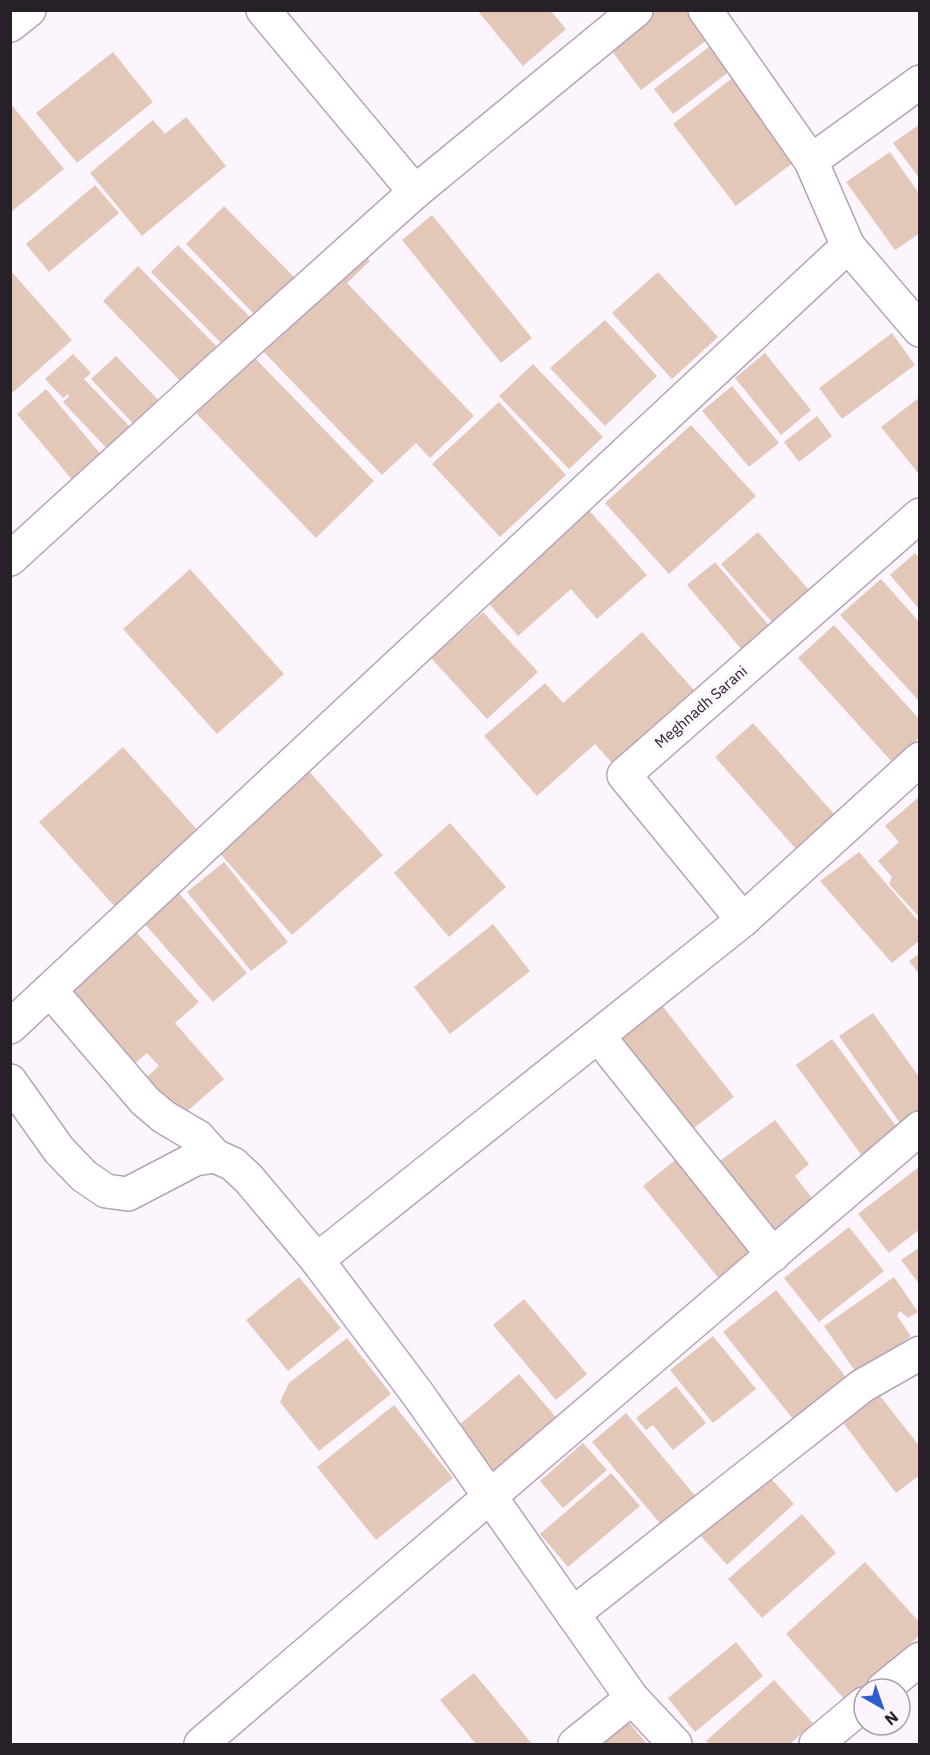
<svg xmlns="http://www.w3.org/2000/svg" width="930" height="1755" font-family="'IBM Plex Sans',sans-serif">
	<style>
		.building { fill: #e3c8b9 }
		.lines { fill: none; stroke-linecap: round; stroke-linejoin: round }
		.street-casing { stroke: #b6a3b8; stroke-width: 36 }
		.street { stroke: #fff; stroke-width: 33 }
		.labels { text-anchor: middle; stroke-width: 6; stroke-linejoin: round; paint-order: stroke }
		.street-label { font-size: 15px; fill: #282028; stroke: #fdf5fe }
	</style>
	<rect width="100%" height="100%" fill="#fdf5fe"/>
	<g class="building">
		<path d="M 477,10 L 550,10 L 566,29 L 523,66 Z"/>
		<path d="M 656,10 L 693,10 L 712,36 L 641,90 L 609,47 Z"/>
		<path d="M 718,40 L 738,65 L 673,114 L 654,89 Z"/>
		<path d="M 113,52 L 153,102 L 77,163 L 36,113 Z"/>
		<path d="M 735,76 L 798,159 L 736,206 L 673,124 Z"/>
		<path d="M 10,103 L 64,169 L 10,213 Z"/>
		<path d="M 186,117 L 226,166 L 142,236 L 90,173 L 153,120 L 165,134 Z"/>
		<path d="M 920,124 L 920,179 L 893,143 Z"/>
		<path d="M 890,152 L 920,195 L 920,233 L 895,250 L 846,182 Z"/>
		<path d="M 95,185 L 119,213 L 49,272 L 26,244 Z"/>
		<path d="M 224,206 L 299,282 L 260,320 L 186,244 Z"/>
		<path d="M 432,215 L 532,338 L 501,363 L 402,240 Z"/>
		<path d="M 178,245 L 257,324 L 229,351 L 151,272 Z"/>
		<path d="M 360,250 L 370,261 L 347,283 L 474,416 L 430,458 L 416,443 L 382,475 L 259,347 Z"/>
		<path d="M 138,266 L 224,354 L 188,389 L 103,301 Z"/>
		<path d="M 10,270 L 72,340 L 10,395 Z"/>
		<path d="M 658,272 L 718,337 L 672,379 L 612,313 Z"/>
		<path d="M 605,320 L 657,376 L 605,426 L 550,368 Z"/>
		<path d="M 892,333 L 915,365 L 842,419 L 819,388 Z"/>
		<path d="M 765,353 L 811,410 L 781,435 L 735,378 Z"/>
		<path d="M 73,354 L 91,373 L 84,379 L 134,431 L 111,453 L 63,402 L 69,396 L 68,394 L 63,398 L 45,379 Z"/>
		<path d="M 116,356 L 166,408 L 141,432 L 91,379 Z"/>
		<path d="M 254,357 L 374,481 L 316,538 L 196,413 Z"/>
		<path d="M 533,364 L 603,437 L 569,469 L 499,396 Z"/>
		<path d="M 732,386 L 779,443 L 749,467 L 702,411 Z"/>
		<path d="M 46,389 L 104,458 L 75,483 L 17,414 Z"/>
		<path d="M 920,397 L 920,472 L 918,473 L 881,427 Z"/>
		<path d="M 499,402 L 566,475 L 500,537 L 432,464 Z"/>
		<path d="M 817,416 L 832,436 L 799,462 L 784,442 Z"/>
		<path d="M 691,425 L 756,496 L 669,574 L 605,503 Z"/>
		<path d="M 585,506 L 647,575 L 597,619 L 571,589 L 518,636 L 483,597 Z"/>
		<path d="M 758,532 L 816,598 L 779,630 L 721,564 Z"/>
		<path d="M 915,553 L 920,559 L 920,610 L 890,575 Z"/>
		<path d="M 715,562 L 776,634 L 748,657 L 687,585 Z"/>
		<path d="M 190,569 L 284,674 L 217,734 L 123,629 Z"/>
		<path d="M 881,579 L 920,623 L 920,702 L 840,615 Z"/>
		<path d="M 483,612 L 538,672 L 487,719 L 431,658 Z"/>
		<path d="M 834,625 L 920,720 L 920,737 L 892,762 L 798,658 Z"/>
		<path d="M 642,632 L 702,699 L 620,772 L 595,744 L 537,796 L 484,736 L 545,683 L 563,703 Z"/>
		<path d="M 753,723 L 835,815 L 796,849 L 715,757 Z"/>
		<path d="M 123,747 L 200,833 L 116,908 L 39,822 Z"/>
		<path d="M 307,769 L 383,855 L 292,935 L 216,849 Z"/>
		<path d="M 920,796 L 920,918 L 889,884 L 892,877 L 878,861 L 899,842 L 885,826 Z"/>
		<path d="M 450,823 L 506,887 L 449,937 L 394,873 Z"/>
		<path d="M 859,852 L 920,923 L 920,940 L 892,963 L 820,881 Z"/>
		<path d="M 224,862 L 288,942 L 251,971 L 187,892 Z"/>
		<path d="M 179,893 L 247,973 L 213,1002 L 144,923 Z"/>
		<path d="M 493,924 L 530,971 L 450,1034 L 414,987 Z"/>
		<path d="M 135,931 L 199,1002 L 175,1023 L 224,1079 L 176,1121 L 141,1082 L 159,1066 L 147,1053 L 127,1070 L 61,996 Z"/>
		<path d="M 920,953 L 920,975 L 909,961 Z"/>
		<path d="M 660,1003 L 734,1097 L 690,1131 L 617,1037 Z"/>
		<path d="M 873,1013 L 920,1078 L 920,1109 L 900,1123 L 839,1036 Z"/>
		<path d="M 832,1039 L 904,1137 L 868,1164 L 796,1065 Z"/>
		<path d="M 775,1120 L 809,1164 L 795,1176 L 819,1207 L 775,1240 L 717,1163 Z"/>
		<path d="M 679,1157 L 762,1258 L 726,1287 L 643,1186 Z"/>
		<path d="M 920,1166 L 920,1229 L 889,1253 L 858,1214 Z"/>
		<path d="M 849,1227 L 884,1271 L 819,1322 L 784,1278 Z"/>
		<path d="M 920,1247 L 920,1285 L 901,1260 Z"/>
		<path d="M 299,1277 L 341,1328 L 288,1371 L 246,1320 Z"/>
		<path d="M 894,1277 L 918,1312 L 908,1318 L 900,1311 L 897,1316 L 911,1336 L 857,1374 L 824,1326 Z"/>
		<path d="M 776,1290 L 846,1377 L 793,1419 L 723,1332 Z"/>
		<path d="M 524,1299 L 587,1374 L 556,1400 L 493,1325 Z"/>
		<path d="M 713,1336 L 756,1389 L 713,1423 L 670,1370 Z"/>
		<path d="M 347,1338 L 391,1394 L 319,1451 L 280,1402 L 289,1383 Z"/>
		<path d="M 519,1374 L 560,1422 L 492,1479 L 452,1431 Z"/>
		<path d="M 676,1386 L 706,1423 L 673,1450 L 653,1425 L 646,1430 L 636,1418 Z"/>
		<path d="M 877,1392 L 920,1447 L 920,1475 L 896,1493 L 841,1420 Z"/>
		<path d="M 394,1405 L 453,1478 L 376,1540 L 317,1467 Z"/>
		<path d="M 626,1413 L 697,1498 L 663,1527 L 592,1442 Z"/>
		<path d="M 583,1443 L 607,1470 L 563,1508 L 540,1481 Z"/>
		<path d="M 611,1473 L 640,1506 L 568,1567 L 540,1534 Z"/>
		<path d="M 767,1474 L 794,1504 L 727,1565 L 700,1535 Z"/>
		<path d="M 802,1514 L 836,1553 L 762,1618 L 728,1579 Z"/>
		<path d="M 865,1562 L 920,1623 L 920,1635 L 846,1701 L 786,1634 Z"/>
		<path d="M 736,1642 L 763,1676 L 695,1732 L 668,1698 Z"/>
		<path d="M 474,1673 L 532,1744 L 476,1744 L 440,1700 Z"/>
		<path d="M 774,1680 L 813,1723 L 790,1744 L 709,1744 L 706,1741 Z"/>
		<path d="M 627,1720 L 647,1744 L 596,1744 Z"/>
	</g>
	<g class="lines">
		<g class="street-casing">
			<g id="street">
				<path d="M 263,10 L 415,192"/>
				<path d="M 705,10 L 811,161 L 848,246 L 920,330"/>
				<path d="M 10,25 L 29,10"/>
				<path d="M 811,161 L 920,82"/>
				<path d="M 10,559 L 218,369 L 415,192 L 636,10"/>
				<path d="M 743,920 L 624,775 L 920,515"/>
				<path d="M 50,990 L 145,1101 L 164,1117 L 198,1137 L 215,1156"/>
				<path d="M 10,1027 L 848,246"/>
				<path d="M 599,1037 L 773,1255"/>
				<path d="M 10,1081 L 59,1150 L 84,1176 L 106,1191 L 128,1194 L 195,1159 L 215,1156 L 233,1164 L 249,1179 L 317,1260 L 417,1393 L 632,1698 L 675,1744"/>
				<path d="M 317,1260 L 743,920 L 920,759"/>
				<path d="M 573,1614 L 862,1386 L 920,1353"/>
				<path d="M 883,1689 L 920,1659"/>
				<path d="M 201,1744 L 920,1128"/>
				<path d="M 575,1744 L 632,1698"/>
				<path d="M 816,1744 L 864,1704"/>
			</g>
		</g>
		<use href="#street" class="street"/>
	</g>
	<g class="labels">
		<g class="street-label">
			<text transform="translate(701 707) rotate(-41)" y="5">Meghnadh Sarani</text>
		</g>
	</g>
	<rect width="930" height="1755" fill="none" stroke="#282028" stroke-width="24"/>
	<g transform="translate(882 1707) rotate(140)"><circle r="28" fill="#fdf5fe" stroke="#a8a0a8" stroke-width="1.5"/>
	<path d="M0-4.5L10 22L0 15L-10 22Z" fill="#2f5fce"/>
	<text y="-9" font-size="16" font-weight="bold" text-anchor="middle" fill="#282028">N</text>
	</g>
</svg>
